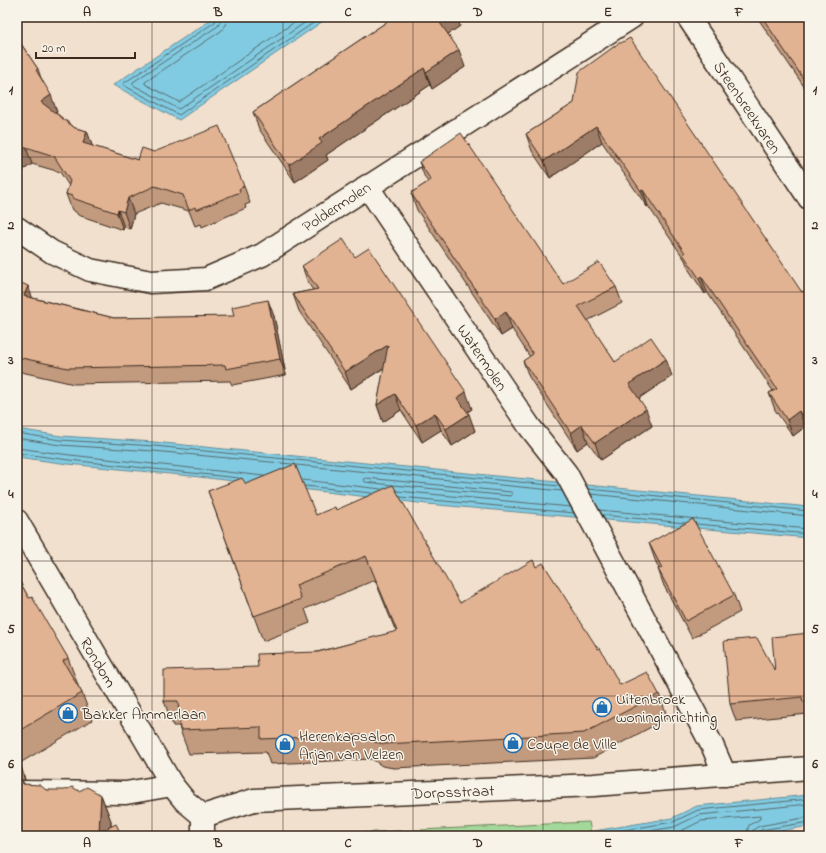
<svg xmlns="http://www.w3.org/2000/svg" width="826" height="853" font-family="'Indie Flower',sans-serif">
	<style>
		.green { fill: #a3d89b; stroke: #6f815c }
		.water { fill: #81cbe2; stroke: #658b94 }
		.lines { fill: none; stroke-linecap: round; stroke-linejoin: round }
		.shore { stroke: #576a6c; stroke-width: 1 }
		.minor-casing { stroke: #3b2a1e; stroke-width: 25 }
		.minor { stroke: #f7f3e8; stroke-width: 22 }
		.wall { fill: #c29a7e; stroke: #3b2a1e }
		.shaded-wall { fill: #9e7d67; stroke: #3b2a1e }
		.building { fill: #e2b393; stroke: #3b2a1e }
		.grid { fill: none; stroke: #3b2a1e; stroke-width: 1; stroke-opacity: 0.55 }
		.labels { text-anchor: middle; stroke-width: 3; stroke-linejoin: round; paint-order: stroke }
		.street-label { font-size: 16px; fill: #3b2a1e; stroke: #f7f3e8 }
		.poi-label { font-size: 16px; fill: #3b2a1e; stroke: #f7f3e8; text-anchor: start }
		.neatline { fill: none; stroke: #3b2a1e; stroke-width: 1.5 }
		.grid-label { font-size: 13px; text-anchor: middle; font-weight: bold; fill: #3b2a1e }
	</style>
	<rect width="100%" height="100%" fill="#f1e0ce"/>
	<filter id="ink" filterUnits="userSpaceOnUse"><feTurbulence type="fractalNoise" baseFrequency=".025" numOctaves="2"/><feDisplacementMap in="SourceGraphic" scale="8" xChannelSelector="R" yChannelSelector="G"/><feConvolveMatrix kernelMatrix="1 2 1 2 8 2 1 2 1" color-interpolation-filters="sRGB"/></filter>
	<g filter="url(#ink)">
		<path class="green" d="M 589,822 L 591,832 L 564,836 L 335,836 L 334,834 Z"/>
		<g class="water">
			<path d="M 215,17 L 329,17 L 179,120 L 113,85 Z"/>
			<path d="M 17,429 L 61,436 L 154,442 L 809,507 L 809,538 L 427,504 L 191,476 L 68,464 L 17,457 Z"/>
			<path d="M 809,795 L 809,826 L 751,836 L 564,836 L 672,818 L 697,806 Z"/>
		</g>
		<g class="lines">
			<g class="shore">
				<path d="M 216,17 L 215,22 L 124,83 L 123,85 L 179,115 L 322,17"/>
				<path d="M 222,17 L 218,26 L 133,82 L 133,85 L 179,109 L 313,17"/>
				<path d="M 228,17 L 226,25 L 221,31 L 145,82 L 145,84 L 179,102 L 302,17"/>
				<path d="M 17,433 L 60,440 L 154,446 L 559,486"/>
				<path d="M 17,438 L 60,445 L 153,451 L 292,464"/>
				<path d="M 17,448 L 70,455 L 264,476"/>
				<path d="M 17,453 L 69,460 L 239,478"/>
				<path d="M 296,465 L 562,491"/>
				<path d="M 303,480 L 381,489"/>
				<path d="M 392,485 L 365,482 L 363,479 L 366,478 L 511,492 L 513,494 L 511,496 L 393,485"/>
				<path d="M 305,486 L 372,493"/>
				<path d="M 588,489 L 809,511"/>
				<path d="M 397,491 L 571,507"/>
				<path d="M 591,494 L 809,516"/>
				<path d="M 400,497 L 574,513"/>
				<path d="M 599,510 L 809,529"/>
				<path d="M 602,515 L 685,523"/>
				<path d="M 696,524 L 809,534"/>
				<path d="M 588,836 L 673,822 L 698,810 L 809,799"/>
				<path d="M 619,836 L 674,827 L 699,815 L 809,804"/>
				<path d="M 657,836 L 677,833 L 701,821 L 760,816 L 760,819 L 749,825 L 746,836"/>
				<path d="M 752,836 L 753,830 L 759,826 L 809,817"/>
				<path d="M 757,836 L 758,832 L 761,830 L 809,822"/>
			</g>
			<g class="minor-casing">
				<g id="minor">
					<path d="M 688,17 L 809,198"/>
					<path d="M 367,186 L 529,426 L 566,473 L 712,745 L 725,775"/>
					<path d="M 17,228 L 52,252 L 90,270 L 151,282 L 206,279 L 262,255 L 632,17"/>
					<path d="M 17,521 L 172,785 L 185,801 L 203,816"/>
					<path d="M 17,792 L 126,793 L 172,785"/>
					<path d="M 203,816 L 254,800 L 594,785 L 809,768"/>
					<path d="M 203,836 L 203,816"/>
				</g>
			</g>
			<use href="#minor" class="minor"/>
		</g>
		<g class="wall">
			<path d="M 394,17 L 457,17 L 460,26 L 448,34 L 465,67 L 432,89 L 430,85 L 326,155 L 328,160 L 295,182 L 259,129 L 253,112 Z"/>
			<path d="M 757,17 L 809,17 L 809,94 Z"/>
			<path d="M 17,38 L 38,69 L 41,78 L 57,112 L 56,113 L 75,128 L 87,131 L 92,146 L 138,160 L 244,186 L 250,203 L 245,205 L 246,208 L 202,227 L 201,224 L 195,226 L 189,211 L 161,203 L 134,214 L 130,229 L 124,227 L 123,230 L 78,215 L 76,212 L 72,210 L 66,194 L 69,186 L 60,172 L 32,164 L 19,173 L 17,170 Z"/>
			<path d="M 574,103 L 801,291 L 809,295 L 809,433 L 805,427 L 793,436 L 775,410 L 769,393 L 773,391 L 707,292 L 705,294 L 689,270 L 685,260 L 648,206 L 647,207 L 602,142 L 550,178 L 532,151 L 526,134 Z"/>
			<path d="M 419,162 L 563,284 L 616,287 L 622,303 L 587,321 L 615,362 L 672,376 L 639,398 L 652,426 L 601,460 L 588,442 L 577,450 L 529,377 L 523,361 L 530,357 L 512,329 L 501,336 L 417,210 L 411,193 L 428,182 L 425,178 Z"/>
			<path d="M 355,257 L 472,409 L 467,412 L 475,431 L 452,446 L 441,430 L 422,442 L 401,410 L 383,422 L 377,405 L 384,368 L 351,389 L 299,311 L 293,294 L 313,290 L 308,283 L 302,266 Z"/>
			<path d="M 17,281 L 33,298 L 114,318 L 274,316 L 286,375 L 232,385 L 230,381 L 74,384 L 17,371 Z"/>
			<path d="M 246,484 L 316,515 L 336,510 L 460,603 L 536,567 L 620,685 L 659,694 L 668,718 L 593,758 L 394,768 L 382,766 L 372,759 L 270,764 L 266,752 L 189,754 L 180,730 L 179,726 L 173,726 L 164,701 L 258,667 L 396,632 L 375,580 L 305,609 L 310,623 L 263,641 L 208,491 Z"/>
			<path d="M 649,543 L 734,595 L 740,612 L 692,638 L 664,586 L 658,569 L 659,569 L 655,560 Z"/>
			<path d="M 17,577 L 29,598 L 68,658 L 78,685 L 78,686 L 82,693 L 92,720 L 20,763 L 25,780 L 22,780 L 24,784 L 46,790 L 101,795 L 111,821 L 111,826 L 122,836 L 17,836 Z"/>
			<path d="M 809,633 L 809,718 L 808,714 L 736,721 L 730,704 L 775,671 Z"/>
		</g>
		<g class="shaded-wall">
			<path d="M 443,17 L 457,17 L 460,26 L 444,37 L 438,20 Z"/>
			<path d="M 459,50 L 465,67 L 432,89 L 426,72 Z"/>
			<path d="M 424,68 L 430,85 L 326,155 L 328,160 L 295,182 L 289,165 L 319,139 Z"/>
			<path d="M 51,95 L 57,112 L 47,118 L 41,102 Z"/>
			<path d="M 596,126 L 602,142 L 550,178 L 544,161 Z"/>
			<path d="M 87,131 L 93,148 L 83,143 Z"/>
			<path d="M 26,147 L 32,164 L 19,173 L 17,167 L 17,153 Z"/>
			<path d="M 643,190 L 648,206 L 647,207 L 641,191 Z"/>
			<path d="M 128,198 L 134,214 L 130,229 L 124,212 Z"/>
			<path d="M 118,210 L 124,227 L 123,230 L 117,213 Z"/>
			<path d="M 701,276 L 707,292 L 705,294 L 699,278 Z"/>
			<path d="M 28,286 L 34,302 L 24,296 Z"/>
			<path d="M 268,300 L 274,316 L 286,375 L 280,359 Z"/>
			<path d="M 506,312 L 512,329 L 501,336 L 495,319 Z"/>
			<path d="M 388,345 L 394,361 L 351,389 L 345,372 Z"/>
			<path d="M 666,359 L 672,376 L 635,401 L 629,384 Z"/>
			<path d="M 466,392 L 472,409 L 464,414 L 457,398 Z"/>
			<path d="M 395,394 L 401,410 L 383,422 L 377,405 Z"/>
			<path d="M 646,409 L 652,426 L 601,460 L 595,443 Z"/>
			<path d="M 799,411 L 805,427 L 793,436 L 787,420 Z"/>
			<path d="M 435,413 L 441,430 L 422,442 L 416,425 Z"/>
			<path d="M 469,414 L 475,431 L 452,446 L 446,429 Z"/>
			<path d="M 582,425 L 588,442 L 577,450 L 571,433 Z"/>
			<path d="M 17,754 L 20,763 L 25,780 L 17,759 Z"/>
			<path d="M 101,795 L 111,821 L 110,836 L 99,832 Z"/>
		</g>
		<g class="building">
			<path d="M 394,17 L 443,17 L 438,20 L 459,50 L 426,72 L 424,68 L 319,139 L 322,143 L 289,165 L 253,112 Z"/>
			<path d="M 762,17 L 809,17 L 809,87 Z"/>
			<path d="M 17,38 L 38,69 L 36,70 L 51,95 L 41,102 L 75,128 L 87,131 L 83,143 L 138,160 L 142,148 L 154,152 L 219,126 L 244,186 L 239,189 L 240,192 L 196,210 L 195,207 L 189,210 L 183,195 L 155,186 L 128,198 L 124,212 L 118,210 L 117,213 L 72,198 L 72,196 L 66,194 L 70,181 L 54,156 L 26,147 L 17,153 Z"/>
			<path d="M 630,38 L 797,285 L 801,291 L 808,293 L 809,295 L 809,426 L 799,411 L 787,420 L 769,393 L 777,389 L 701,276 L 699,278 L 683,254 L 685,253 L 643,190 L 641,191 L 596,126 L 544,161 L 526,134 L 574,103 L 579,72 L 619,43 L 621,43 Z"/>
			<path d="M 461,133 L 563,284 L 599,262 L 616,287 L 578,306 L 615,362 L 651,337 L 666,359 L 629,384 L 646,409 L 595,443 L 582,425 L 571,433 L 523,361 L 533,354 L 506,312 L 495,319 L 411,193 L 431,180 L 419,162 Z"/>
			<path d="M 343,239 L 355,257 L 369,248 L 466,392 L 457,398 L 469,414 L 446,429 L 435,413 L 416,425 L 395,394 L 377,405 L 388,345 L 345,372 L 293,294 L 318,289 L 302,266 Z"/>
			<path d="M 17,281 L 28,286 L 24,296 L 114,318 L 234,316 L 232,307 L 268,300 L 280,359 L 226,369 L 225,365 L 68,368 L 17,357 Z"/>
			<path d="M 295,464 L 316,515 L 335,507 L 336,510 L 393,485 L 460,603 L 533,560 L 536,567 L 543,563 L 598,649 L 600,648 L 620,685 L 647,672 L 659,694 L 584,733 L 385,744 L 374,742 L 363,735 L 261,739 L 261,727 L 180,730 L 178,701 L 164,701 L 164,670 L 258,667 L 257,654 L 318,652 L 397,631 L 366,556 L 296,585 L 301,599 L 254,616 L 208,491 L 242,478 L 246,484 Z"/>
			<path d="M 693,519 L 734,595 L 686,621 L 658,569 L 662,568 L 649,543 Z"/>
			<path d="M 17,577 L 29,598 L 32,597 L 68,658 L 63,661 L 82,693 L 17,732 Z"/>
			<path d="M 809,633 L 809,701 L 803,702 L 802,697 L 730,704 L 724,641 L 757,638 L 775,671 L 772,637 Z"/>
			<path d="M 17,778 L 21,778 L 23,784 L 40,785 L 46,790 L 65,790 L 72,787 L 79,791 L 87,787 L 101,795 L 99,832 L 116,824 L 122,836 L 17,836 Z"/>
		</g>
	</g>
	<path class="grid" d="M 152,17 L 152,836M 283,17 L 283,836M 413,17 L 413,836M 543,17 L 543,836M 674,17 L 674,836M 17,157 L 809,157M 17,292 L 809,292M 17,426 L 809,426M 17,561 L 809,561M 17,696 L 809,696"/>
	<defs>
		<g id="shop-ring" transform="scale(1)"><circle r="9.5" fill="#f7f3e8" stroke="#1f6fb2" stroke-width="1.5"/><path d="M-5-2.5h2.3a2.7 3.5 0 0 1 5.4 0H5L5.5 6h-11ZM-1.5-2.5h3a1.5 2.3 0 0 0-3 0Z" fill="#1f6fb2"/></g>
	</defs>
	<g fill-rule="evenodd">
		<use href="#shop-ring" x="602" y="707"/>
		<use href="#shop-ring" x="68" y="713"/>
		<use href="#shop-ring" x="513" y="743"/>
		<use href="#shop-ring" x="285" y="744"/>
	</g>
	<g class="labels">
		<g class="street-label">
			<text transform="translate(748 107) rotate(56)" y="6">Steenbreekvaren</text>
			<text transform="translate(336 206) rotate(-33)" y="6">Poldermolen</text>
			<text transform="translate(483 357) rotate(56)" y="6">Watermolen</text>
			<text transform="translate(99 662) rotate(59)" y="6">Rondom</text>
			<text transform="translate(453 791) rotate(-2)" y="6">Dorpsstraat</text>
		</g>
		<g class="poi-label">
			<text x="616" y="704">Uitenbroek<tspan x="616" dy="18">woninginrichting</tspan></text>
			<text x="82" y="719">Bakker Ammerlaan</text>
			<text x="299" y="741">Herenkapsalon<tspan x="299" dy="18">Arjan van Velzen</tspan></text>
			<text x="527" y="749">Coupe de Ville</text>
		</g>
	</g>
	<rect width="826" height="853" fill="none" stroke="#f7f3e8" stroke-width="44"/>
	<path d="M36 52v6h99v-6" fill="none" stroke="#3b2a1e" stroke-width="2"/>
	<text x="42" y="52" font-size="12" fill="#3b2a1e" stroke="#f7f3e8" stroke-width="3" paint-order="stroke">20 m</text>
	<rect x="22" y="22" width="782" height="809" class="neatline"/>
	<g class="grid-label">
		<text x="87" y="16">A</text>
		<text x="218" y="16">B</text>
		<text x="348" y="16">C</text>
		<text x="478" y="16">D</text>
		<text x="608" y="16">E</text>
		<text x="739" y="16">F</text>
		<text x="11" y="94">1</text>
		<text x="815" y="94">1</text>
		<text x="11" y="229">2</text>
		<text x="815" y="229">2</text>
		<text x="11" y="364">3</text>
		<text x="815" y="364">3</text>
		<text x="11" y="498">4</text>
		<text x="815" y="498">4</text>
		<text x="11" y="633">5</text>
		<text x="815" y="633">5</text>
		<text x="11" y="768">6</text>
		<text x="815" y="768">6</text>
		<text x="87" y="847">A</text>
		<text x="218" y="847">B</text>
		<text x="348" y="847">C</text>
		<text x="478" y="847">D</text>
		<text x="608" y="847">E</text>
		<text x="739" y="847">F</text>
	</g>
</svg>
